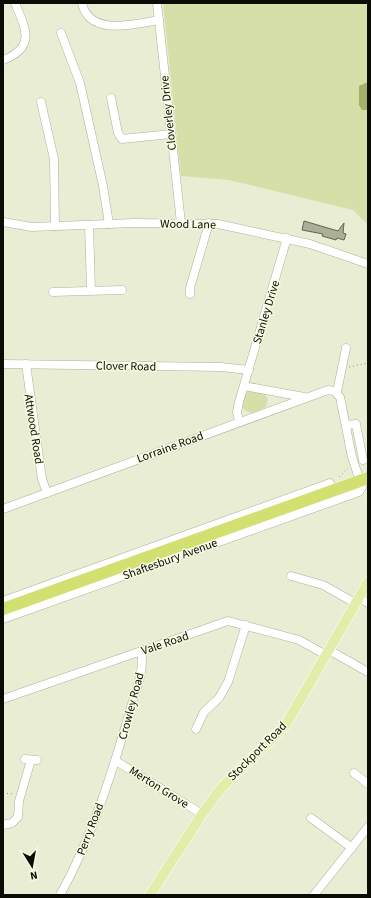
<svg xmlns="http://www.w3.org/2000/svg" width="371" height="898" font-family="'Source Sans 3',sans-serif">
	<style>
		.green { fill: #d6dfa7 }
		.water { fill: #a5af68 }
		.building { fill: #abaf97; stroke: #61654f }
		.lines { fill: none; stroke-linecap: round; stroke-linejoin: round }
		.minor-casing { stroke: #adb199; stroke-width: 9 }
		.major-casing { stroke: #fff; stroke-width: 11 }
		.highway-casing { stroke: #fff; stroke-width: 13 }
		.path { stroke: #8e917f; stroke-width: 1; stroke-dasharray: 1 3; stroke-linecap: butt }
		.minor { stroke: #fff; stroke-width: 8 }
		.major { stroke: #e4ecaa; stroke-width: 10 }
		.highway { stroke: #d2e071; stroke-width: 12 }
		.labels { text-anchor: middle; stroke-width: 3; stroke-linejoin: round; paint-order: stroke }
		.street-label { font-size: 12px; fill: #0b0d05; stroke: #f6fbe1 }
	</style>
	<rect width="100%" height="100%" fill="#e9edd4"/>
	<g class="green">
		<path d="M 163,3 L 368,3 L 368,225 L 353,210 L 229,180 L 181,176 Z"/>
		<path d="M 250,391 L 264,394 L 268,399 L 266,407 L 252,413 L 244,410 L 242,404 L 246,393 Z"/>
	</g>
	<path class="water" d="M 368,82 L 368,110 L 362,110 L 359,105 L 359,86 Z"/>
	<path class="building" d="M 304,221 L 338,231 L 344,223 L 343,233 L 346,234 L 344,240 L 337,238 L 336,240 L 322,236 L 323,234 L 302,230 Z"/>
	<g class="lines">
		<g class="minor-casing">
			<g id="minor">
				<path d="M 82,3 C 89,37 135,24 159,20"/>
				<path d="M 157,3 L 181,223"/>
				<path d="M 61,33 L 80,83 L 103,186 L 109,224"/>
				<path d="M 3,60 C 37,47 25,28 15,3"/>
				<path d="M 111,98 L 118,133 L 122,139 L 171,134"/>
				<path d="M 41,102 L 54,159 L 55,226"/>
				<path d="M 3,222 L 32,227 L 134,223 L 218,224 L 310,244 L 368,264"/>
				<path d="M 89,225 L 91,290"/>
				<path d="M 53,292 L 122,290"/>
				<path d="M 190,294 L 190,288 L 209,223"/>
				<path d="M 3,364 L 221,367 L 249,370"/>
				<path d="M 26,364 L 42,479 L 47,493"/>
				<path d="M 244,386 L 304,397"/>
				<path d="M 337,392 L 346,348"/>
				<path d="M 239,421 L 237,412 L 239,402 L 287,238"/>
				<path d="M 346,425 L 356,424 L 363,460"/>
				<path d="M 3,509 L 328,390 L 334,391 L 340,397 L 352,457 L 362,487 L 359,492 L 3,619"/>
				<path d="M 291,576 L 323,585 L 355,603"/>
				<path d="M 359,598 L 368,603"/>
				<path d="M 3,601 L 330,483"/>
				<path d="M 329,650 L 366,671"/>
				<path d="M 3,699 L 228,621 L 299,640 L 326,655"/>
				<path d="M 196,729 L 204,712 L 219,698 L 228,682 L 246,625"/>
				<path d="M 25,759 L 37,760"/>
				<path d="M 116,761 L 202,814"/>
				<path d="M 354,773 L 368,784"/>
				<path d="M 311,818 L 352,848"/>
				<path d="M 3,825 L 12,823 L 18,817 L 19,801 L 31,760"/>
				<path d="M 60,895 C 92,838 113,770 131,707 C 136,690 145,670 141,651"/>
				<path d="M 314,895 L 368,827"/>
			</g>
		</g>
		<g class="major-casing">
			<path id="major" d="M 150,895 L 202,814 L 222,787 L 285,726 L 368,582"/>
		</g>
		<g class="highway-casing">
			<path id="highway" d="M 3,609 L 368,478"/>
		</g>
		<g class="path">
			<path d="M 349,367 L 368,363"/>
			<path d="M 339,477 L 348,468"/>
			<path d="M 3,793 L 12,794"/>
		</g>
		<use href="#minor" class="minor"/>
		<use href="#major" class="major"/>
		<use href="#highway" class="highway"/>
	</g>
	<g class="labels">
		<g class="street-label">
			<text transform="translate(168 113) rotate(-96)" y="4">Cloverley Drive</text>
			<text transform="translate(188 224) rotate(1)" y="4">Wood Lane</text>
			<text transform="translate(266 312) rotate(-73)" y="4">Stanley Drive</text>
			<text transform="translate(126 366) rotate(1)" y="4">Clover Road</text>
			<text transform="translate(34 429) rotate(81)" y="4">Attwood Road</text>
			<text transform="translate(170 447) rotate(-20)" y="4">Lorraine Road</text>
			<text transform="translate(170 559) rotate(-20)" y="4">Shaftesbury Avenue</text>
			<text transform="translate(165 643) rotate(-19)" y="4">Vale Road</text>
			<text transform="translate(131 706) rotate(-75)" y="4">Crowley Road</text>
			<text transform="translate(257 751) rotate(-45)" y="4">Stockport Road</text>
			<text transform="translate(159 787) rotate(32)" y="4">Merton Grove</text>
			<text transform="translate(90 829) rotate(-69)" y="4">Perry Road</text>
		</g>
	</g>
	<rect width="371" height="898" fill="none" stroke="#0b0d05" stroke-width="8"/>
	<g transform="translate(32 866) rotate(169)" stroke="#f6fbe1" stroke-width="3" paint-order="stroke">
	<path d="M0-3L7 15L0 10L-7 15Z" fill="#0b0d05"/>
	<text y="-6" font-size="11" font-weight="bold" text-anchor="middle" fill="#0b0d05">N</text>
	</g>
</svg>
